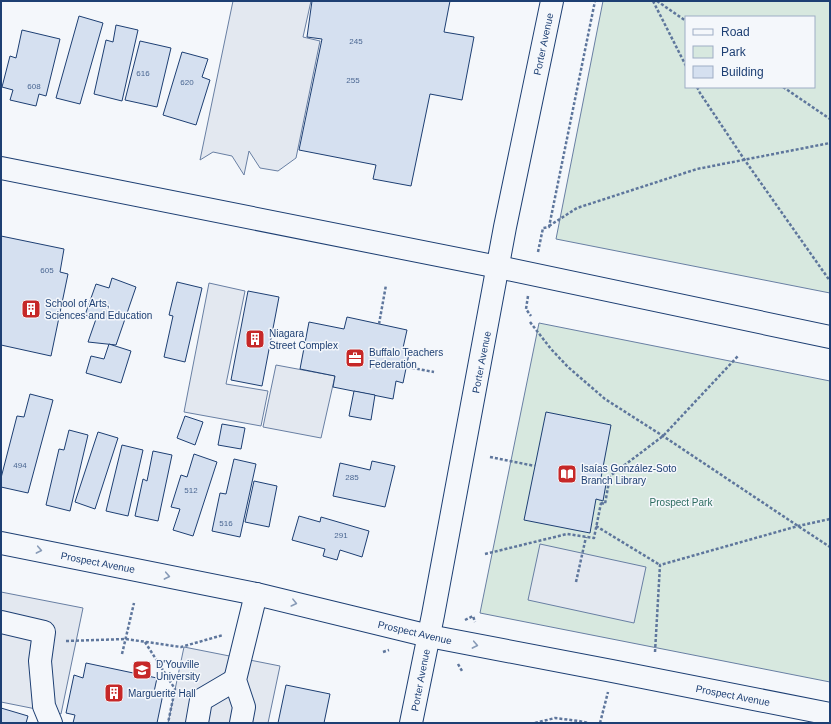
<svg xmlns="http://www.w3.org/2000/svg" width="831" height="724" font-family="Helvetica,sans-serif">
	<style>
		.green { fill: #d7e8df; stroke: #687fa3; fill-rule: evenodd }
		.parking { fill: #e3e8f0; stroke: #687fa3 }
		.building { fill: #d5e0f0; stroke: #1d3f73 }
		.lines { fill: none; stroke-linecap: round; stroke-linejoin: round }
		.minor-casing { stroke: #1d3f73; stroke-width: 24 }
		.major-casing { stroke: #1d3f73; stroke-width: 24 }
		.path { stroke: #5e769c; stroke-width: 2.5; stroke-dasharray: 3 2; stroke-linecap: butt }
		.minor { stroke: #f4f7fb; stroke-width: 22 }
		.major { stroke: #f4f7fb; stroke-width: 22 }
		.oneway { stroke: #889bb7 }
		.labels { text-anchor: middle; stroke-width: 3; stroke-linejoin: round; paint-order: stroke }
		.number-label { font-size: 8px; fill: #4b6792 }
		.street-label { font-size: 10px; fill: #1d3f73; stroke: #f4f7fb }
		.poi-label { font-size: 10px; fill: #1d3f73; stroke: #f4f7fb; text-anchor: start }
		.park-label { font-size: 10px; fill: #2c6c60; stroke: #f4f7fb }
	</style>
	<rect width="100%" height="100%" fill="#f4f7fb"/>
	<g class="green">
		<path d="M 603,1 L 830,1 L 830,293 L 556,239 ZM 686,17 L 814,17 L 814,87 L 686,87 Z"/>
		<path d="M 539,323 L 830,381 L 830,682 L 480,613 Z"/>
	</g>
	<g class="parking">
		<path d="M 233,1 L 311,1 L 303,37 L 320,41 L 296,158 L 278,171 L 260,168 L 249,151 L 244,175 L 232,156 L 213,152 L 200,160 Z"/>
		<path d="M 209,283 L 245,291 L 226,384 L 268,391 L 261,426 L 184,412 Z"/>
		<path d="M 276,365 L 335,376 L 321,438 L 263,427 Z"/>
		<path d="M 540,544 L 646,567 L 634,623 L 528,600 Z"/>
		<path d="M 1,592 L 83,608 L 61,714 L 1,702 Z"/>
		<path d="M 184,647 L 280,666 L 268,723 L 168,723 Z"/>
	</g>
	<g class="building">
		<path d="M 312,1 L 450,1 L 444,32 L 474,37 L 462,100 L 430,94 L 411,186 L 373,179 L 376,165 L 299,150 L 322,39 L 307,37 Z"/>
		<path d="M 79,16 L 103,23 L 80,104 L 56,98 Z"/>
		<path d="M 116,25 L 138,30 L 122,101 L 94,94 L 106,40 L 113,42 Z"/>
		<path d="M 22,30 L 60,39 L 46,96 L 39,94 L 36,106 L 10,100 L 13,90 L 2,87 L 10,56 L 16,58 Z"/>
		<path d="M 140,41 L 171,48 L 157,107 L 125,100 Z"/>
		<path d="M 182,52 L 208,59 L 202,77 L 210,80 L 196,125 L 163,115 Z"/>
		<path d="M 1,236 L 64,249 L 60,272 L 68,274 L 51,356 L 1,345 Z"/>
		<path d="M 112,278 L 136,287 L 116,345 L 88,342 L 96,319 L 85,315 L 96,284 L 109,288 Z"/>
		<path d="M 177,282 L 202,288 L 185,362 L 164,357 L 173,316 L 169,315 Z"/>
		<path d="M 248,291 L 279,297 L 262,386 L 231,380 Z"/>
		<path d="M 347,317 L 407,330 L 403,348 L 410,349 L 403,383 L 396,381 L 393,399 L 333,387 L 335,376 L 300,369 L 309,322 L 344,329 Z"/>
		<path d="M 109,344 L 131,351 L 121,383 L 86,373 L 91,356 L 104,359 Z"/>
		<path d="M 354,391 L 375,395 L 371,420 L 349,416 Z"/>
		<path d="M 30,394 L 53,400 L 28,493 L 1,487 L 1,478 L 17,416 L 24,417 Z"/>
		<path d="M 546,412 L 611,425 L 600,483 L 606,484 L 603,501 L 596,499 L 590,533 L 524,520 Z"/>
		<path d="M 185,416 L 203,422 L 195,445 L 177,438 Z"/>
		<path d="M 222,424 L 245,428 L 241,449 L 218,445 Z"/>
		<path d="M 69,430 L 88,435 L 70,511 L 46,505 L 59,449 L 64,450 Z"/>
		<path d="M 98,432 L 118,438 L 95,509 L 75,502 Z"/>
		<path d="M 122,445 L 143,450 L 128,516 L 106,511 Z"/>
		<path d="M 153,451 L 172,455 L 158,521 L 135,516 L 143,479 L 147,481 Z"/>
		<path d="M 194,454 L 217,462 L 193,536 L 173,530 L 180,509 L 171,507 L 181,475 L 187,477 Z"/>
		<path d="M 234,459 L 256,464 L 240,537 L 212,531 L 220,493 L 226,494 Z"/>
		<path d="M 372,461 L 395,466 L 385,507 L 333,496 L 340,463 L 370,470 Z"/>
		<path d="M 254,481 L 277,486 L 269,527 L 245,522 Z"/>
		<path d="M 299,516 L 320,522 L 321,517 L 369,531 L 362,557 L 340,550 L 337,560 L 323,556 L 325,549 L 292,540 Z"/>
		<path d="M 86,663 L 157,678 L 154,692 L 163,694 L 157,723 L 73,723 L 75,715 L 66,713 L 74,675 L 83,678 Z"/>
		<path d="M 286,685 L 330,694 L 324,723 L 278,723 Z"/>
		<path d="M 1,708 L 28,716 L 26,723 L 1,723 Z"/>
	</g>
	<g class="lines">
		<g class="minor-casing">
			<g id="minor">
				<path d="M 1,543 L 256,594 L 429,636 L 612,671 L 830,714"/>
				<path d="M 1,622 L 44,632 L 40,661 L 44,706 L 51,723"/>
				<path d="M 197,723 L 201,700 L 235,680"/>
				<path d="M 241,723 L 244,707 L 235,680 L 256,594"/>
				<path d="M 411,723 L 433,615 L 505,227 L 552,1"/>
			</g>
		</g>
		<g class="major-casing">
			<path id="major" d="M 1,168 L 498,267 L 830,337"/>
		</g>
		<g class="path">
			<path d="M 653,1 L 686,66"/>
			<path d="M 657,1 L 686,21"/>
			<path d="M 697,87 L 700,93 L 744,159 L 830,281"/>
			<path d="M 783,87 L 830,119"/>
			<path d="M 549,226 L 577,208 L 697,169 L 830,143"/>
			<path d="M 538,252 L 543,228 L 549,227 L 595,1"/>
			<path d="M 528,296 L 526,309 L 531,316"/>
			<path d="M 530,322 L 551,349 L 568,367 L 605,399 L 663,436 L 798,526 L 830,547"/>
			<path d="M 379,324 L 386,285"/>
			<path d="M 407,367 L 434,372"/>
			<path d="M 490,457 L 535,466"/>
			<path d="M 601,503 L 605,504 L 610,476 L 663,436 L 738,356"/>
			<path d="M 596,526 L 660,565"/>
			<path d="M 485,554 L 567,534 L 594,538 L 601,503 L 600,500"/>
			<path d="M 576,582 L 586,537"/>
			<path d="M 465,620 L 473,616 L 475,622"/>
			<path d="M 66,641 L 126,639 L 181,647 L 223,635"/>
			<path d="M 145,642 L 175,689 L 168,723"/>
			<path d="M 383,652 L 389,650"/>
			<path d="M 655,652 L 660,565 L 798,526 L 830,519"/>
			<path d="M 122,654 L 134,603"/>
			<path d="M 458,664 L 462,671"/>
			<path d="M 535,723 L 555,718 L 579,721 L 589,723"/>
			<path d="M 600,723 L 608,692"/>
		</g>
		<use href="#minor" class="minor"/>
		<use href="#major" class="major"/>
	</g>
	<defs><path id="oneway-chevron" d="M-2-3.5L2.5 0L-2 3.5" fill="none" stroke-width="1.6" stroke-linecap="round" stroke-linejoin="round"/></defs>
	<g class="oneway">
		<use href="#oneway-chevron" transform="translate(39 550) rotate(11)"/>
		<use href="#oneway-chevron" transform="translate(167 576) rotate(11)"/>
		<use href="#oneway-chevron" transform="translate(294 603) rotate(14)"/>
		<use href="#oneway-chevron" transform="translate(475 645) rotate(11)"/>
	</g>
	<defs>
		<g id="building-square" transform="scale(1)"><rect x="-9" y="-9" width="18" height="18" rx="4" fill="#c62828" stroke="#f4f7fb"/><path d="M-4-6H4V6H1V3H-1V6H-4ZM-2.5-4.3h1.7v1.8h-1.7ZM.8-4.3h1.7v1.8H.8ZM-2.5-1h1.7V.8h-1.7ZM.8-1h1.7V.8H.8Z" fill="#fff"/></g>
		<g id="office-square" transform="scale(1)"><rect x="-9" y="-9" width="18" height="18" rx="4" fill="#c62828" stroke="#f4f7fb"/><path d="M-6-3h4V-5.5h4V-3h4V5H-6ZM-1-4.5V-3h2v-1.5ZM-6 0V1H6V0Z" fill="#fff"/></g>
		<g id="library-square" transform="scale(1)"><rect x="-9" y="-9" width="18" height="18" rx="4" fill="#c62828" stroke="#f4f7fb"/><path d="M-6-4Q-3-5.5-.7-3.5V5Q-3 3-6 4ZM6-4Q3-5.5 .7-3.5V5Q3 3 6 4Z" fill="#fff"/></g>
		<g id="university-square" transform="scale(1)"><rect x="-9" y="-9" width="18" height="18" rx="4" fill="#c62828" stroke="#f4f7fb"/><path d="M0-5L7-2L0 1L-7-2ZM-4 1L0 2.5L4 1V4Q0 6-4 4Z" fill="#fff"/></g>
	</defs>
	<g fill-rule="evenodd">
		<use href="#building-square" x="31" y="309"/>
		<use href="#building-square" x="255" y="339"/>
		<use href="#office-square" x="355" y="358"/>
		<use href="#library-square" x="567" y="474"/>
		<use href="#university-square" x="142" y="670"/>
		<use href="#building-square" x="114" y="693"/>
	</g>
	<g class="labels">
		<g class="number-label">
			<text x="356" y="44">245</text>
			<text x="143" y="76">616</text>
			<text x="353" y="83">255</text>
			<text x="187" y="85">620</text>
			<text x="34" y="89">608</text>
			<text x="47" y="273">605</text>
			<text x="20" y="468">494</text>
			<text x="352" y="480">285</text>
			<text x="191" y="493">512</text>
			<text x="226" y="526">516</text>
			<text x="341" y="538">291</text>
		</g>
		<g class="street-label">
			<text transform="translate(543 44) rotate(-78)" y="4">Porter Avenue</text>
			<text transform="translate(481 362) rotate(-79)" y="4">Porter Avenue</text>
			<text transform="translate(98 562) rotate(11)" y="4">Prospect Avenue</text>
			<text transform="translate(415 632) rotate(13)" y="4">Prospect Avenue</text>
			<text transform="translate(420 680) rotate(-79)" y="4">Porter Avenue</text>
			<text transform="translate(733 695) rotate(11)" y="4">Prospect Avenue</text>
		</g>
		<g class="poi-label">
			<text x="45" y="307">School of Arts,<tspan x="45" dy="12">Sciences and Education</tspan></text>
			<text x="269" y="337">Niagara<tspan x="269" dy="12">Street Complex</tspan></text>
			<text x="369" y="356">Buffalo Teachers<tspan x="369" dy="12">Federation</tspan></text>
			<text x="581" y="472">Isaías González-Soto<tspan x="581" dy="12">Branch Library</tspan></text>
			<text x="156" y="668">D'Youville<tspan x="156" dy="12">University</tspan></text>
			<text x="128" y="697">Marguerite Hall</text>
		</g>
		<g class="park-label">
			<text x="681" y="506">Prospect Park</text>
		</g>
	</g>
	<rect width="831" height="724" fill="none" stroke="#1d3f73" stroke-width="4"/>
	<rect x="685" y="16" width="130" height="72" fill="#f4f7fb" stroke="#9eadc5"/>
	<rect x="693" y="29" width="20" height="6" fill="#f4f7fb" stroke="#9eadc5"/>
	<text x="721" y="36" font-size="12" fill="#1d3f73">Road</text>
	<rect x="693" y="46" width="20" height="12" fill="#d7e8df" stroke="#9eadc5"/>
	<text x="721" y="56" font-size="12" fill="#1d3f73">Park</text>
	<rect x="693" y="66" width="20" height="12" fill="#d5e0f0" stroke="#9eadc5"/>
	<text x="721" y="76" font-size="12" fill="#1d3f73">Building</text>
</svg>
